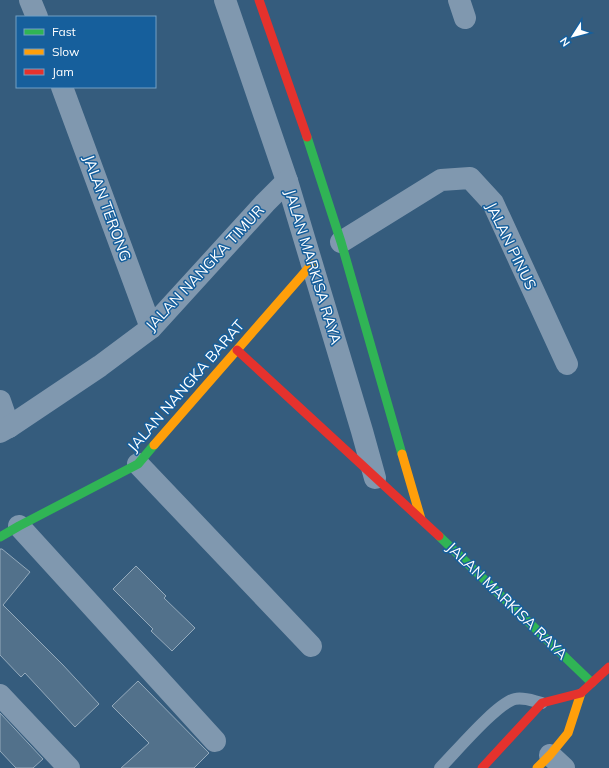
<svg xmlns="http://www.w3.org/2000/svg" width="609" height="768" font-family="Mulish,sans-serif">
	<style>
		.building { fill: #52718b; stroke: #94aabc }
		.lines { fill: none; stroke-linecap: round; stroke-linejoin: round }
		.lane { stroke: #8098af; stroke-width: 12 }
		.street { stroke: #8098af; stroke-width: 22 }
		.fast { stroke: #30b455; stroke-width: 9 }
		.slow { stroke: #ff9f0a; stroke-width: 9 }
		.jam { stroke: #e5322d; stroke-width: 9 }
		.labels { text-anchor: middle; stroke-width: 3; stroke-linejoin: round; paint-order: stroke }
		.street-label { font-size: 15px; fill: #fff; stroke: #165f9c }
	</style>
	<rect width="100%" height="100%" fill="#355c7d"/>
	<g class="building">
		<path d="M 0,549 L 2,549 L 30,572 L 3,605 L 63,665 L 99,704 L 75,727 L 25,673 L 21,677 L 0,655 Z"/>
		<path d="M 136,566 L 166,596 L 164,598 L 195,628 L 172,651 L 151,631 L 153,629 L 113,589 Z"/>
		<path d="M 138,681 L 209,753 L 194,768 L 121,768 L 149,743 L 112,706 Z"/>
		<path d="M 0,713 L 43,759 L 33,768 L 16,768 L 0,751 Z"/>
	</g>
	<g class="lines">
		<path class="lane" d="M 440,768 C 455,753 497,703 515,699 C 524,697 533,701 542,703"/>
		<g class="street">
			<path d="M 30,0 L 37,17"/>
			<path d="M 225,0 L 287,181 L 362,431 L 375,478"/>
			<path d="M 459,0 L 465,18"/>
			<path d="M 62,87 L 151,328"/>
			<path d="M 341,242 L 441,180 L 470,178 L 493,203 L 567,364"/>
			<path d="M 0,401 L 9,427"/>
			<path d="M 0,432 L 9,427 L 100,366 L 151,328 L 265,203 L 287,181"/>
			<path d="M 138,464 L 311,646"/>
			<path d="M 19,526 L 215,741"/>
			<path d="M 0,695 L 69,768"/>
			<path d="M 550,755 L 564,768"/>
		</g>
		<g class="fast">
			<path d="M 307,137 L 341,242 L 402,454"/>
			<path d="M 439,536 L 592,683"/>
			<path d="M 0,537 L 19,526 L 138,464 L 154,445"/>
		</g>
		<g class="slow">
			<path d="M 154,445 L 312,264"/>
			<path d="M 402,454 L 421,519"/>
			<path d="M 537,768 L 550,755 L 568,733 L 581,693"/>
		</g>
		<g class="jam">
			<path d="M 259,0 L 307,137"/>
			<path d="M 237,350 L 439,536"/>
			<path d="M 482,768 L 542,703 L 581,693 L 609,667"/>
		</g>
	</g>
	<g class="labels">
		<g class="street-label">
			<text transform="translate(107 208) rotate(70)" y="5">JALAN TERONG</text>
			<text transform="translate(511 246) rotate(64)" y="5">JALAN PINUS</text>
			<text transform="translate(313 267) rotate(73)" y="5">JALAN MARKISA RAYA</text>
			<text transform="translate(205 268) rotate(-47)" y="5">JALAN NANGKA TIMUR</text>
			<text transform="translate(186 386) rotate(-49)" y="5">JALAN NANGKA BARAT</text>
			<text transform="translate(507 601) rotate(44)" y="5">JALAN MARKISA RAYA</text>
		</g>
	</g>
	<rect x="16" y="16" width="140" height="72" fill="#165f9c" stroke="#739fc4"/>
	<rect x="24" y="29" width="20" height="6" fill="#30b455" stroke="#739fc4"/>
	<text x="52" y="36" font-size="12" fill="#ffffff">Fast</text>
	<rect x="24" y="49" width="20" height="6" fill="#ff9f0a" stroke="#739fc4"/>
	<text x="52" y="56" font-size="12" fill="#ffffff">Slow</text>
	<rect x="24" y="69" width="20" height="6" fill="#e5322d" stroke="#739fc4"/>
	<text x="52" y="76" font-size="12" fill="#ffffff">Jam</text>
	<g transform="translate(573 36) rotate(234)" stroke="#165f9c" stroke-width="3" paint-order="stroke">
	<path d="M0-3L7 15L0 10L-7 15Z" fill="#ffffff"/>
	<text y="-6" font-size="11" font-weight="bold" text-anchor="middle" fill="#ffffff">N</text>
	</g>
</svg>
